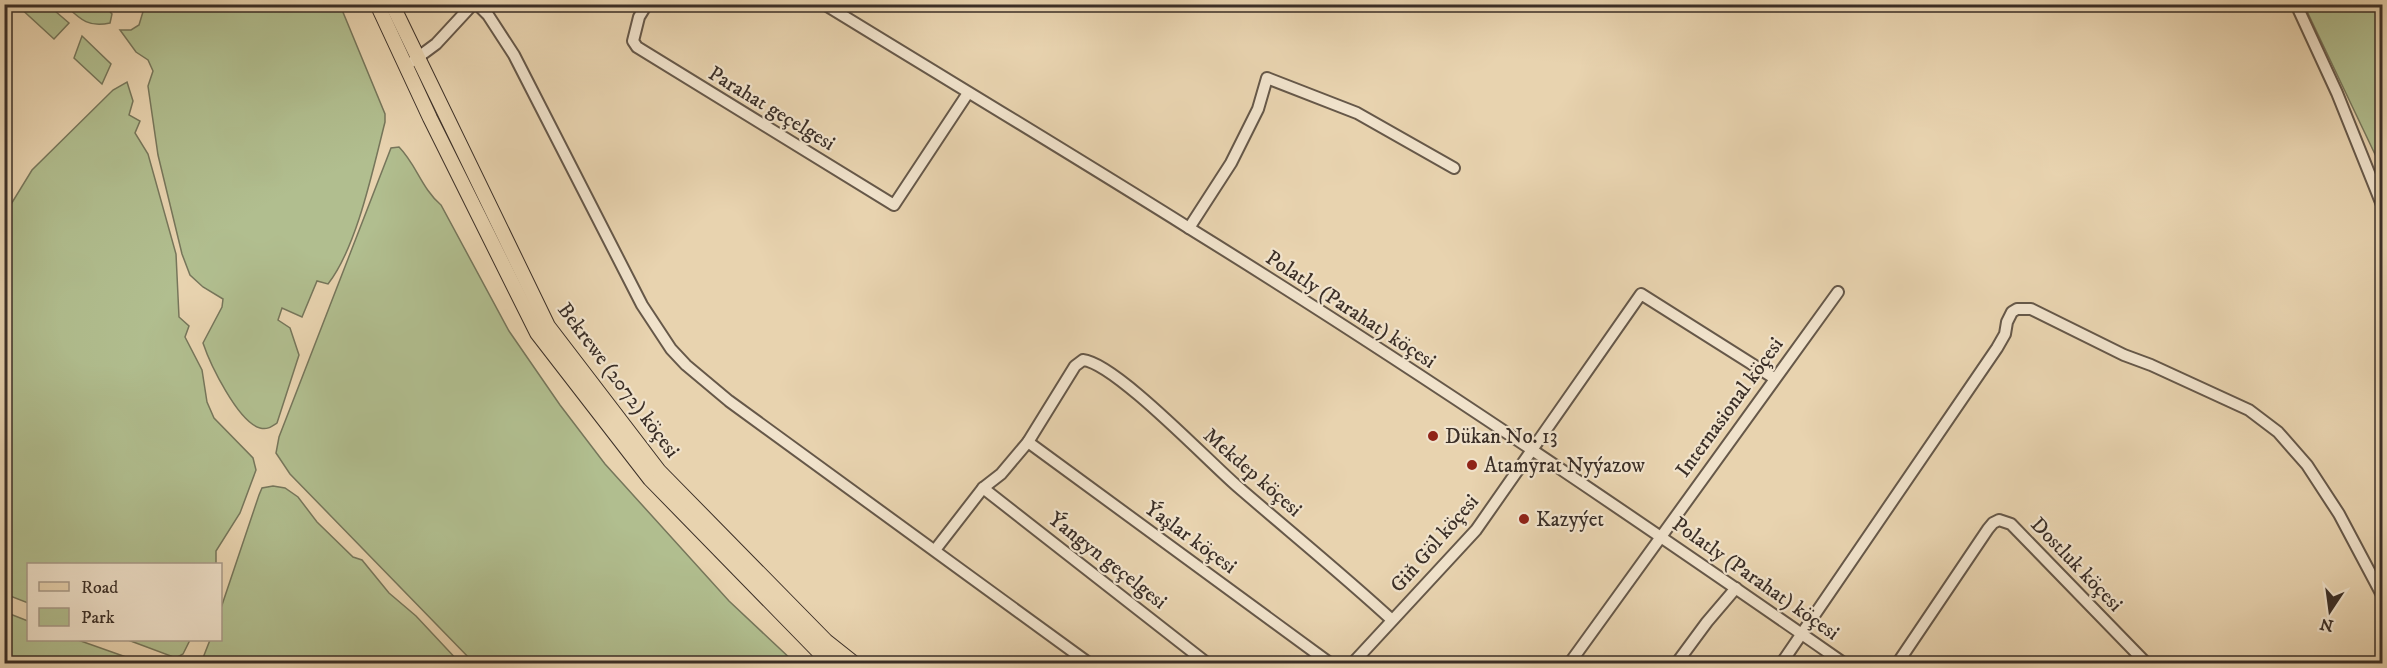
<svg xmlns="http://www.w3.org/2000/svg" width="2387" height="668" font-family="'IM FELL DW Pica',serif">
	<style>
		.green { fill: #b1be8f; stroke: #76765b; stroke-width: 1.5 }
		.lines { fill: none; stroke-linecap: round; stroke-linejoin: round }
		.minor-casing { stroke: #665849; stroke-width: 14 }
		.major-casing { stroke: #3b2f27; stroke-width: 16 }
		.minor { stroke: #f0e2cb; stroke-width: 10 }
		.major { stroke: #e8d3af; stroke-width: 14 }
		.poi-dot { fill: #8f2418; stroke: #f0e2cb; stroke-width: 2 }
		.labels { text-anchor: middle; stroke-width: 4.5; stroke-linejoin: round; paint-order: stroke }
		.street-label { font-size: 21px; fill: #3b2f27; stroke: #f0e2cb }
		.poi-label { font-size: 21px; fill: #3b2f27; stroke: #f0e2cb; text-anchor: start }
	</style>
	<rect width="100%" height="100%" fill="#e8d3af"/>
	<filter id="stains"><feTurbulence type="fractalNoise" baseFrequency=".00333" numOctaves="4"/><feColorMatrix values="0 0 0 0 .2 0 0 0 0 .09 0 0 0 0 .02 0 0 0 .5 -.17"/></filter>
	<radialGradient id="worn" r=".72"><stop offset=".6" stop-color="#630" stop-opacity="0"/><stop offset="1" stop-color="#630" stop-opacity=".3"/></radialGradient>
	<g class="green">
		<path d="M 17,5 L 48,5 L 69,23 L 54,39 Z"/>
		<path d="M 65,5 L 104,5 L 112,14 L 110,23 C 88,28 80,19 65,5 Z"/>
		<path d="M 145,5 L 340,5 L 385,114 L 385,122 C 373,169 357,247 328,284 L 317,281 L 302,317 L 282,308 L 278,320 L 290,328 L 299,355 L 277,423 C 271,427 267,430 260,428 C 238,422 210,364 203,343 L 222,307 L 223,299 L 203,287 L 190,275 L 182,254 L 158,155 L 148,86 L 153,71 L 148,60 L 136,52 L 120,30 L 131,30 L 139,25 Z"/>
		<path d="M 2304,5 L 2382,5 L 2382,169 Z"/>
		<path d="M 82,36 L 111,64 L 102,84 L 74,58 Z"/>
		<path d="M 127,82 L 133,101 L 129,115 L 140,121 L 135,133 L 148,154 L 176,254 L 179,317 L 189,326 L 185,337 L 202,370 L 207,402 L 214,418 L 253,458 L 256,470 L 240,513 L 216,551 L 216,564 L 28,564 L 28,603 L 5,594 L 5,214 L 32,170 L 113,90 Z"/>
		<path d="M 399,147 C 416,164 422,189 441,205 L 509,331 L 560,405 L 605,464 L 729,601 L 795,663 L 474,663 L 290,474 L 276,453 L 279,437 L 391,148 Z"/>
		<path d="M 273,486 L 285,488 L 298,497 L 317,522 L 353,557 L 362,560 L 389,593 L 416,616 L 460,663 L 201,663 L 210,640 L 220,640 L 221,608 L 259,495 L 262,488 Z"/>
		<path d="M 5,612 L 28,621 L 28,640 L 78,640 L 143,663 L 5,663 Z"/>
		<path d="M 128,640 L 190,640 L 183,654 L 176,658 Z"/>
	</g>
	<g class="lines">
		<g class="minor-casing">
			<g id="minor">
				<path d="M 477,4 L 488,15 L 514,55 L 642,305 L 671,349 L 686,365 L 729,401 L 1090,664"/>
				<path d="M 647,4 L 639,17 L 633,41 L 637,47 L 894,205 L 968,93"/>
				<path d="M 824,4 C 946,79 1068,152 1189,228 C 1412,366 1629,514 1845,664"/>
				<path d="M 2296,4 L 2337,93 L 2382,205"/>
				<path d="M 413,61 L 436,44 L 473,4"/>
				<path d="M 1189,228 L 1231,163 L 1258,109 L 1267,78 L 1357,113 L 1454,168"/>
				<path d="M 1028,442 L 1331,664"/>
				<path d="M 983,488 L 1208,664"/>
				<path d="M 935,550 L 983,488 L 1001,474 L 1028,442 L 1075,366 L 1083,360 C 1115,363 1208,461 1237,486 C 1289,531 1342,574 1392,620"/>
				<path d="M 1352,664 L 1476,530 L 1641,294 L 1774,378"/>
				<path d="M 1569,664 L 1838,292"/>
				<path d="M 1676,664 L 1707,622 L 1736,588"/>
				<path d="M 1781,664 L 1997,348 L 2005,334 L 2007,322 L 2012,312 L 2017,309 L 2031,309 L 2124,355 L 2151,365 L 2249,410 L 2278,432 L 2307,465 L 2339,514 L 2382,595"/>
				<path d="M 1897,664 L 1988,529 L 1993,523 L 1999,520 L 2011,524 L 2147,664"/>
			</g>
		</g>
		<g class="major-casing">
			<g id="major">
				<path d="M 377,4 L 430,118 L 537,333 L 650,479 L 818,651 L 834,664"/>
				<path d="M 392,4 L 548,326 L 659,471 L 826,641 L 855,664"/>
			</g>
		</g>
		<use href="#minor" class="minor"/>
		<use href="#major" class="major"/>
	</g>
	<g class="poi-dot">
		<circle cx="1433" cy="436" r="6"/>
		<circle cx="1472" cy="465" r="6"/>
		<circle cx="1524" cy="519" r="6"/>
	</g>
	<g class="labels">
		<g class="street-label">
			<text transform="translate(772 108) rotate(31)" y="7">Parahat geçelgesi</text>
			<text transform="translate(1351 309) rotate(33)" y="7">Polatly (Parahat) köçesi</text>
			<text transform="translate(619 380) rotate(53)" y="7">Bekrewe (2072) köçesi</text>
			<text transform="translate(1729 407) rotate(-54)" y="7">Internasional köçesi</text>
			<text transform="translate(1253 472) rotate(41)" y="7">Mekdep köçesi</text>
			<text transform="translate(1191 537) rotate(36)" y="7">Ýaşlar köçesi</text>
			<text transform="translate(1434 543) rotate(-49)" y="7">Giň Göl köçesi</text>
			<text transform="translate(1108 560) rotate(38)" y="7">Ýangyn geçelgesi</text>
			<text transform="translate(2077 564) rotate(46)" y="7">Dostluk köçesi</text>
			<text transform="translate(1756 578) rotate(35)" y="7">Polatly (Parahat) köçesi</text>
		</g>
		<g class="poi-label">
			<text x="1445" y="443">Dükan No. 13</text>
			<text x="1484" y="472">Atamyrat Nyýazow</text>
			<text x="1536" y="526">Kazyýet</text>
		</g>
	</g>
	<rect width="2387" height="668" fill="none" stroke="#e8d3af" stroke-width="24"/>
	<rect x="6" y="6" width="2375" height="656" fill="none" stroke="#3b2f27" stroke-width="3"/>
	<rect x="12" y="12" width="2363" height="644" fill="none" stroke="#3b2f27" stroke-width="1.5"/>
	<rect x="27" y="563" width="195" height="78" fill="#f0e2cb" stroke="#a89a89" stroke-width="1.5"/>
	<rect x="39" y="582" width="30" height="9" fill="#e8d3af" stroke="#a89a89" stroke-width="1.5"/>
	<text x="81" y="593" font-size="18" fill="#3b2f27">Road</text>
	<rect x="39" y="608" width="30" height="18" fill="#b1be8f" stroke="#a89a89" stroke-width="1.5"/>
	<text x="81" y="623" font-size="18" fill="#3b2f27">Park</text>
	<g transform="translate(2330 611) rotate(193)" stroke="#f0e2cb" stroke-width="4.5" paint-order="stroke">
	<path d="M0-4.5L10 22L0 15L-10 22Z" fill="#3b2f27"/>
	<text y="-9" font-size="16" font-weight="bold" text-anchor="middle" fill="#3b2f27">N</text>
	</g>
	<rect width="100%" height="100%" filter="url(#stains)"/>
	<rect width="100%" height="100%" fill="url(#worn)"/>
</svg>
